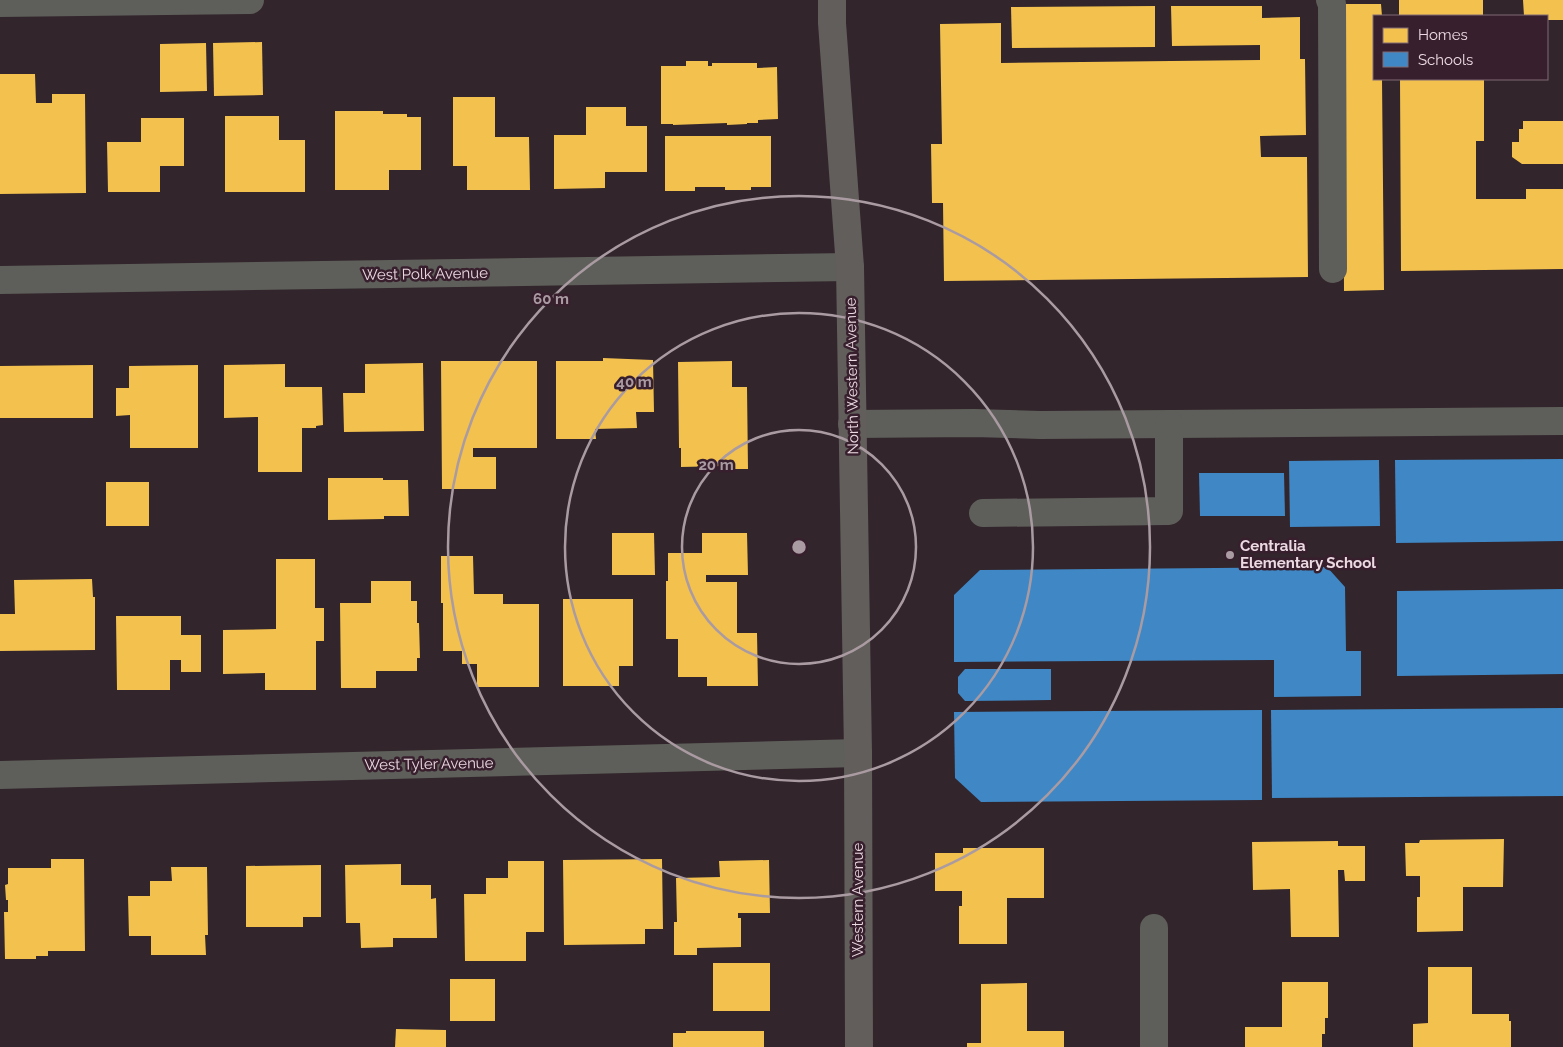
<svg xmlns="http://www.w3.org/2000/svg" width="1563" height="1047" font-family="Raleway,sans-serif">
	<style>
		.homes { fill: #f2c14e }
		.schools { fill: #3f88c5 }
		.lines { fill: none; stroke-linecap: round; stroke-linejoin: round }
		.minor { stroke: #5e5f5a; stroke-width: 28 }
		.major { stroke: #615e5b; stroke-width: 28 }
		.ring { fill: none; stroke: #aa9ba2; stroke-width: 2.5 }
		.poi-dot { fill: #aa9ba2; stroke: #381f2d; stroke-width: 2 }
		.labels { text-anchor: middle; stroke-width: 5; stroke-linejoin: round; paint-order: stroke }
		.street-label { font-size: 15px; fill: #ebdae2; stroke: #381f2d }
		.poi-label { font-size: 15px; font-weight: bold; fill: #ebdae2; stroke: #381f2d; text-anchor: start }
		.centre { fill: #aa9ba2; stroke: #381f2d; stroke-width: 2.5 }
		.ring-label { font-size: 15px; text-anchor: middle; font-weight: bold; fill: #aa9ba2; stroke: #381f2d; stroke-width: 5; stroke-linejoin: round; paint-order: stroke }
	</style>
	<rect width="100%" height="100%" fill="#32252c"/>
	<g class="homes">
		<rect x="1399" y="0" width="84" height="16"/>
		<path d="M 1523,0 L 1563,0 L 1563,20 L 1547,20 L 1547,16 L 1524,16 Z"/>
		<path d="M 1343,4 L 1381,4 L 1382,16 L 1374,16 L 1374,79 L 1382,79 L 1384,290 L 1344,291 Z"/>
		<path d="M 1155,6 L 1155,47 L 1012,48 L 1011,7 Z"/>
		<path d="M 1171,6 L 1262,6 L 1262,18 L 1300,17 L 1300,59 L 1305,59 L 1306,135 L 1260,136 L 1261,157 L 1307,157 L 1308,277 L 944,281 L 943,203 L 932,203 L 931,144 L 942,144 L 940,24 L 1001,23 L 1001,63 L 1260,60 L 1260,45 L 1172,46 Z"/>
		<path d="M 262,42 L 263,95 L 214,96 L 213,43 Z"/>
		<path d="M 206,43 L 207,91 L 160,92 L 160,44 Z"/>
		<path d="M 686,61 L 708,61 L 708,66 L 712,66 L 712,63 L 757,63 L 757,68 L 777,67 L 778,119 L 758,120 L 758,123 L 747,123 L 747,124 L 727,125 L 727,123 L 673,125 L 673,124 L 661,124 L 661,66 L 686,66 Z"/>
		<path d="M 0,74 L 35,74 L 36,103 L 52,103 L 52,94 L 85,94 L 86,193 L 0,194 Z"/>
		<path d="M 1400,79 L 1484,79 L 1484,141 L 1476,141 L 1476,199 L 1526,199 L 1526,189 L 1563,189 L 1563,269 L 1401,271 Z"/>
		<path d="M 453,97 L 495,97 L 495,137 L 529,137 L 530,190 L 467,190 L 467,166 L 453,166 Z"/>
		<path d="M 586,107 L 626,107 L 626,126 L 647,126 L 647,172 L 605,172 L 605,188 L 554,189 L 554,135 L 586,135 Z"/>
		<path d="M 335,111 L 383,111 L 383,114 L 407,114 L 407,117 L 421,117 L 421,170 L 389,170 L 389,190 L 335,190 Z"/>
		<path d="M 225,116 L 279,116 L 279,140 L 305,140 L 305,192 L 225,192 Z"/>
		<path d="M 141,118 L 184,118 L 184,166 L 160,166 L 160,192 L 108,192 L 107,142 L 141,142 Z"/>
		<path d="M 1523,121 L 1563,121 L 1563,164 L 1522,164 L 1512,157 L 1512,142 L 1519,142 L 1519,129 L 1523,129 Z"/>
		<path d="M 665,136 L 771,136 L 771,187 L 751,187 L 751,190 L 725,190 L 725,187 L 695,187 L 695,191 L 665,191 Z"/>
		<path d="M 603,358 L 653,360 L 654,412 L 636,412 L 637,428 L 595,429 L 596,439 L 556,439 L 556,361 L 603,361 Z"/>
		<path d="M 441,361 L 537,361 L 537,448 L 473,448 L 473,457 L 496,457 L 496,489 L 442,489 Z"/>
		<path d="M 732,361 L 732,387 L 747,387 L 748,469 L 725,469 L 725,466 L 681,467 L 681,448 L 679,448 L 678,362 Z"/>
		<path d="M 423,363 L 424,431 L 344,432 L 343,393 L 365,393 L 365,364 Z"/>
		<path d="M 285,364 L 285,387 L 322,387 L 323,425 L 316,426 L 316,428 L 302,428 L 302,472 L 258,472 L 258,417 L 224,418 L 224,365 Z"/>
		<path d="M 93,365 L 93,418 L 0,418 L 0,366 Z"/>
		<path d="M 198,365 L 198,448 L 130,448 L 130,415 L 116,416 L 116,388 L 129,388 L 129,366 Z"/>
		<path d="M 328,478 L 383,478 L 383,480 L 408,480 L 409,516 L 384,516 L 384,519 L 328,520 Z"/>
		<rect x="106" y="482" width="43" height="44"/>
		<path d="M 612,533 L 654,533 L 655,575 L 612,575 Z"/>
		<path d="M 702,533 L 747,533 L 748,575 L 706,575 L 706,582 L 737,582 L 737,633 L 757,633 L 758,686 L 707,686 L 707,677 L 678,677 L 678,639 L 666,639 L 666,581 L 668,581 L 668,553 L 702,553 Z"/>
		<path d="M 441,556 L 473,556 L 474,594 L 503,594 L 503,604 L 539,604 L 539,687 L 477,687 L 477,664 L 462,664 L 462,651 L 443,651 L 443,603 L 441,603 Z"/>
		<path d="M 276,559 L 315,559 L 315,608 L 324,608 L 324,641 L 316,641 L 316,690 L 265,690 L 265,673 L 223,674 L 223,630 L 276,629 Z"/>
		<path d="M 92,579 L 93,597 L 95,597 L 95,650 L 0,651 L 0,614 L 15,614 L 14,580 Z"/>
		<path d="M 371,581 L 411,581 L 411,601 L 417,601 L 417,623 L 419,623 L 420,658 L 417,658 L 417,671 L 376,671 L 376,688 L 341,688 L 340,603 L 371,603 Z"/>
		<path d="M 563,599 L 633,599 L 633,666 L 619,666 L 619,686 L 563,686 Z"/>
		<path d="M 116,616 L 181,616 L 181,635 L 201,635 L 201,672 L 181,672 L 181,660 L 170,660 L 170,690 L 117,690 Z"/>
		<path d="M 1504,839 L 1503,887 L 1463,887 L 1463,931 L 1417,932 L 1417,897 L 1420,897 L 1420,876 L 1406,876 L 1405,843 L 1419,843 L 1420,840 Z"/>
		<path d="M 1338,841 L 1338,846 L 1365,846 L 1365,881 L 1345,881 L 1344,870 L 1338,870 L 1339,937 L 1291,937 L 1290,889 L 1253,890 L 1252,842 Z"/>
		<path d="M 963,848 L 1044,848 L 1044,898 L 1007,898 L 1007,944 L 959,944 L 959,906 L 962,906 L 962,891 L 935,891 L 935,853 L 963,853 Z"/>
		<path d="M 51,859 L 84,859 L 85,951 L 48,951 L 48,956 L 36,956 L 36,959 L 5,959 L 4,912 L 8,912 L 8,900 L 6,900 L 5,885 L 8,884 L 8,868 L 51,868 Z"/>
		<path d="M 662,859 L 663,929 L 645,929 L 645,944 L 564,945 L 563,860 Z"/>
		<path d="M 769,860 L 770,913 L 738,913 L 738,918 L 741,918 L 741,947 L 697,948 L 697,955 L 674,955 L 674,922 L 677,922 L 676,878 L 720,877 L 719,861 Z"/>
		<path d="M 508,861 L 544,861 L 544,932 L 526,932 L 526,961 L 465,961 L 464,894 L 486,894 L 486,878 L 508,878 Z"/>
		<path d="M 401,864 L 401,885 L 431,885 L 431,899 L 436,898 L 437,938 L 393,938 L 393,947 L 361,948 L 360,923 L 346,923 L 345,865 Z"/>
		<path d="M 321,865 L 321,917 L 303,917 L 303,927 L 246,927 L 246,866 Z"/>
		<path d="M 171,867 L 207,867 L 208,935 L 205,935 L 206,955 L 151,955 L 151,936 L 129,936 L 128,896 L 150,896 L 150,881 L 172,881 Z"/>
		<rect x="713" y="963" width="57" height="48"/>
		<path d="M 1428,967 L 1472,967 L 1472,1014 L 1509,1014 L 1509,1021 L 1511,1021 L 1511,1047 L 1413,1047 L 1413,1024 L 1428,1023 Z"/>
		<rect x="450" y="979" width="45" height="42"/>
		<path d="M 1282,982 L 1328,982 L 1328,1018 L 1325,1018 L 1325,1034 L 1322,1034 L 1322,1047 L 1245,1047 L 1245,1027 L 1282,1027 Z"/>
		<path d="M 1027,983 L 1027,1031 L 1064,1031 L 1064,1047 L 967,1047 L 967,1043 L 981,1043 L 981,984 Z"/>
		<path d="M 396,1029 L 446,1030 L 446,1047 L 395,1047 Z"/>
		<path d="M 686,1031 L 764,1031 L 764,1047 L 673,1047 L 673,1033 L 686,1033 Z"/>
	</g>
	<g class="schools">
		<path d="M 1563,459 L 1563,541 L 1396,543 L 1395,460 Z"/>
		<path d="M 1379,460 L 1380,526 L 1290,527 L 1289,461 Z"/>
		<path d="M 1199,473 L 1284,473 L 1285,516 L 1200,516 Z"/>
		<path d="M 1327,567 L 1345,587 L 1346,651 L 1361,651 L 1361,696 L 1274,697 L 1274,660 L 954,662 L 954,595 L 980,570 Z"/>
		<path d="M 1563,589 L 1563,674 L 1397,676 L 1397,591 Z"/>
		<path d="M 965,669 L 1051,669 L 1051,700 L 965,701 L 958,693 L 958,677 Z"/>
		<path d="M 1563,708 L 1563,796 L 1272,798 L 1271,710 Z"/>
		<path d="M 1262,710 L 1262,800 L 981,802 L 955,778 L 954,712 Z"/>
	</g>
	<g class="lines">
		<g class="minor">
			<path d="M 1330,0 L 1332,4 L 1333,269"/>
			<path d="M 0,3 L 250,0"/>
			<path d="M 0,280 L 850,267"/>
			<path d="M 852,424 L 974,423 L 1040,425 L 1563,421"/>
			<path d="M 983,513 L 1169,511 L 1169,424"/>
			<path d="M 0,775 L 858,753"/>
			<path d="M 1154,1047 L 1154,928"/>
		</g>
		<path class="major" d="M 832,0 L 832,23 L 850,267 L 858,753 L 859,1047"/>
	</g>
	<g class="ring">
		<circle cx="799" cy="547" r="117"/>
		<circle cx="799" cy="547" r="234"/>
		<circle cx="799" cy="547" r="351"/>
	</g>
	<circle class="poi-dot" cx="1230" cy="555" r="5"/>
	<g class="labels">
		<g class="street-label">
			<text transform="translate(425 274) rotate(-1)" y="5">West Polk Avenue</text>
			<text transform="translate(852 376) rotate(-91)" y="5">North Western Avenue</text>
			<text transform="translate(429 764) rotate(-1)" y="5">West Tyler Avenue</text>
			<text transform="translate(858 900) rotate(-90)" y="5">Western Avenue</text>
		</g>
		<g class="poi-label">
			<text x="1240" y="551">Centralia<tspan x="1240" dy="17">Elementary School</tspan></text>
		</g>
	</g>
	<circle cx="799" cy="547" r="8" class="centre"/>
	<g class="ring-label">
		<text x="551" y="304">60 m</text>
		<text x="634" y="387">40 m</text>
		<text x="716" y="470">20 m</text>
	</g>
	<rect x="1373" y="15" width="175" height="65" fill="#381f2d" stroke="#806a75"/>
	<rect x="1383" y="28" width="25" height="15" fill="#f2c14e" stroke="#806a75"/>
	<text x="1418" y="40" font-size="15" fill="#ebdae2">Homes</text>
	<rect x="1383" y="52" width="25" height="15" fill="#3f88c5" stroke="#806a75"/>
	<text x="1418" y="65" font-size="15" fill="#ebdae2">Schools</text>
</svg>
